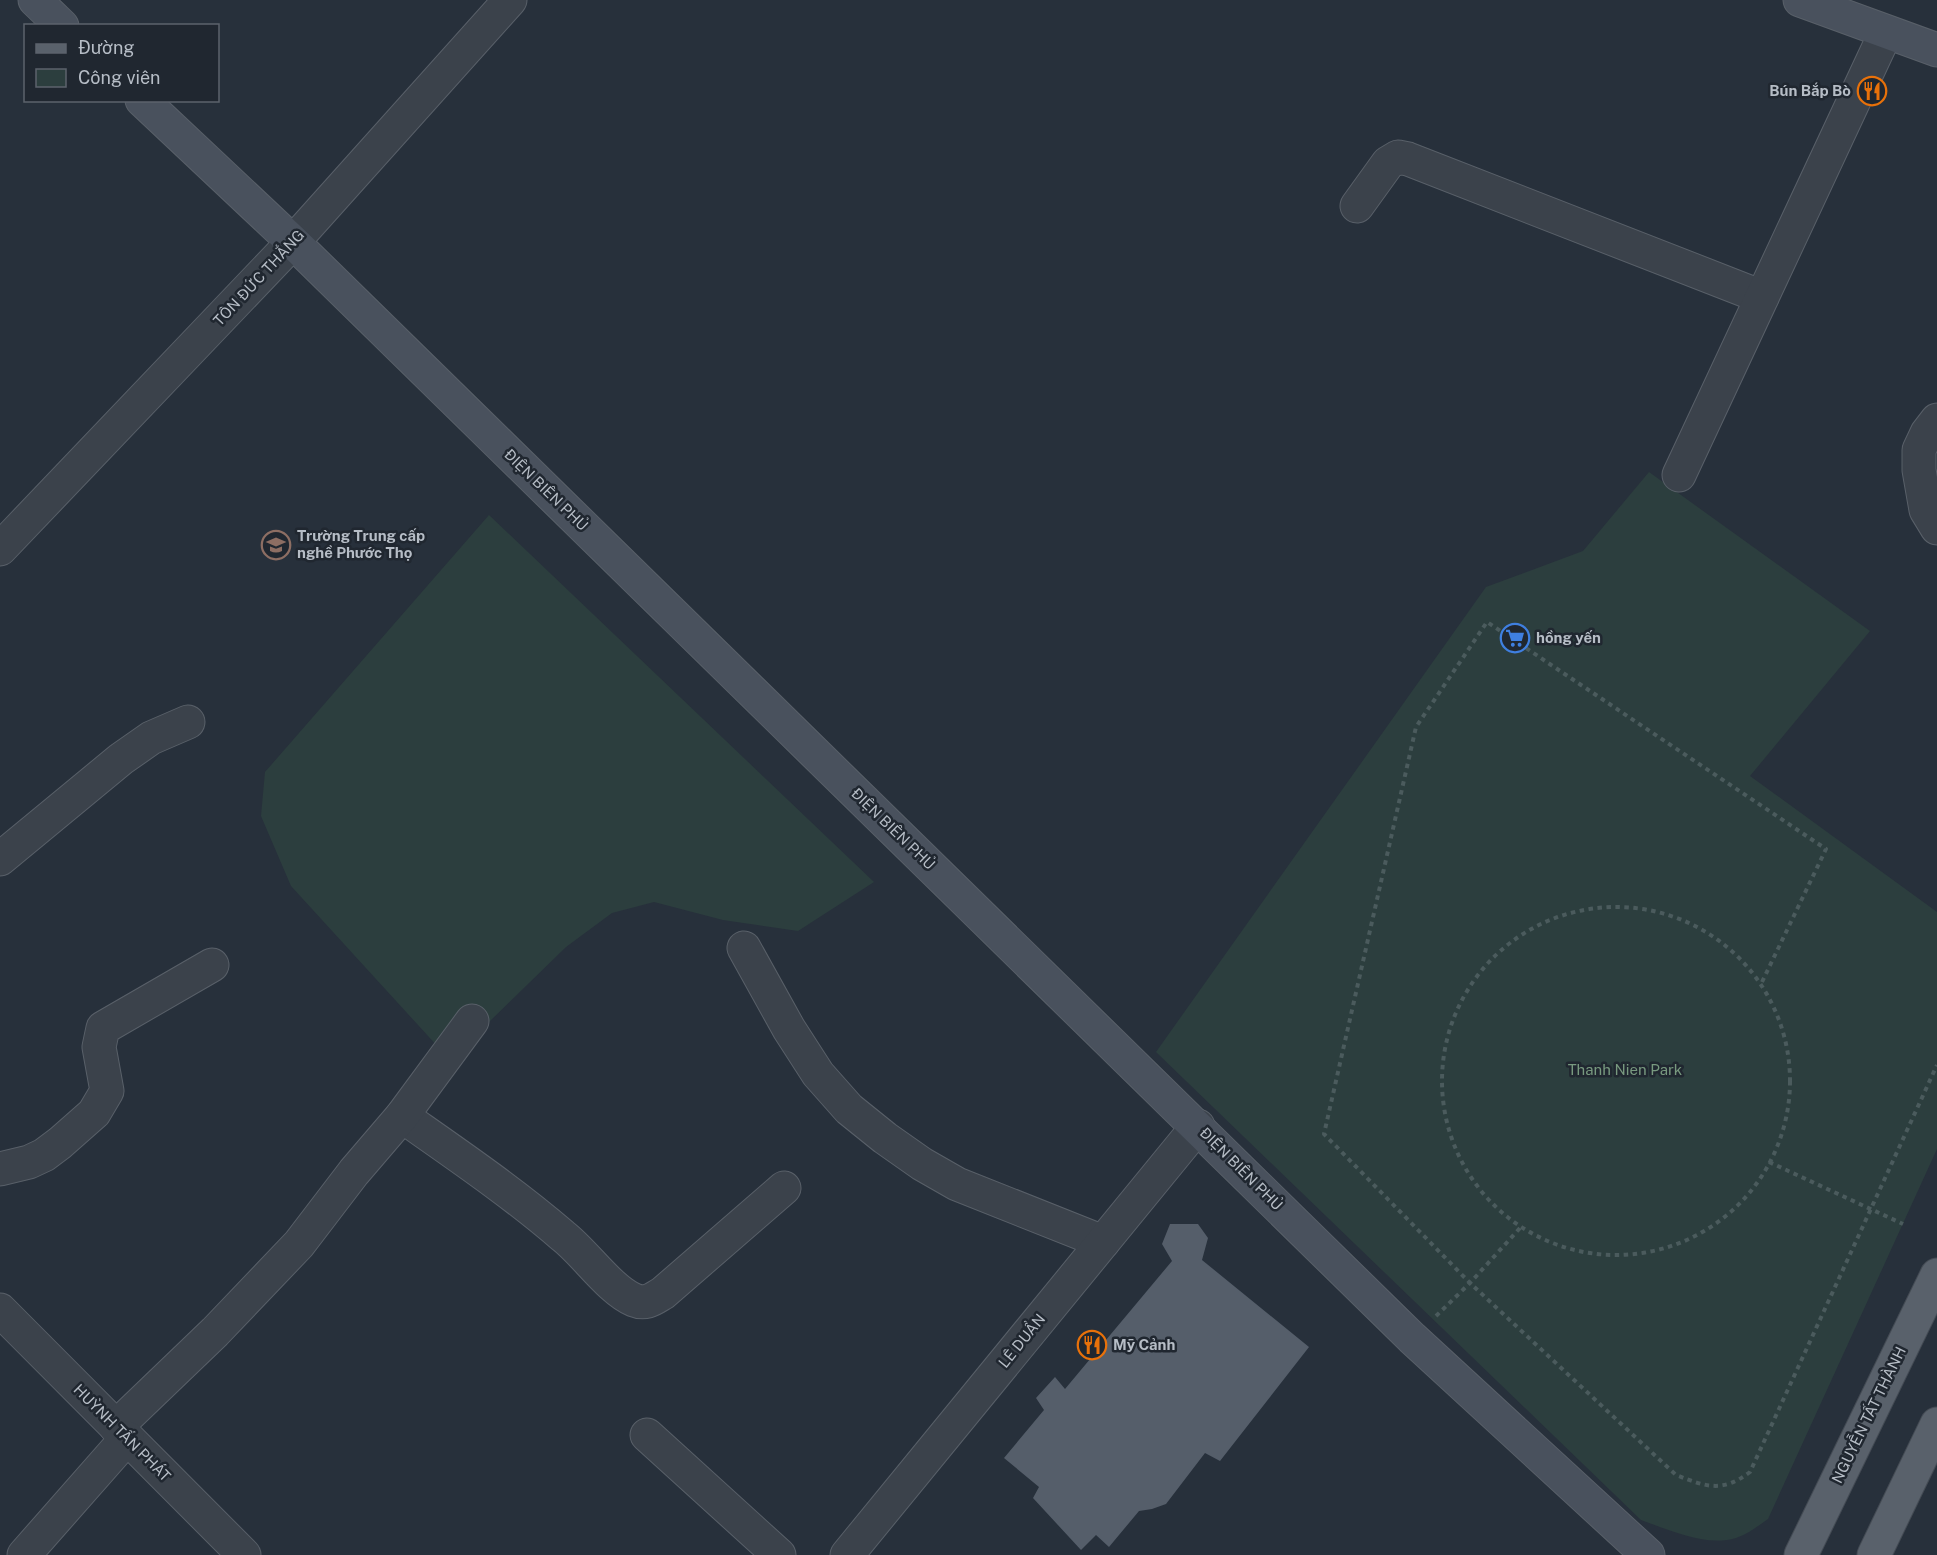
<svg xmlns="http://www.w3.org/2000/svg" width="1937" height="1555" font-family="'Public Sans',sans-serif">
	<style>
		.green { fill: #2c3e3e }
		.building { fill: #555e6a }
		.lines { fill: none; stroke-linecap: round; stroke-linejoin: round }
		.street-casing { stroke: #596069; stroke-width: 35 }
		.secondary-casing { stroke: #596069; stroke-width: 35 }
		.primary-casing { stroke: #444b54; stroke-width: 35 }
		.path { stroke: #4b5b5d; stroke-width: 4; stroke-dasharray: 4.5 4.5; stroke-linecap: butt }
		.street { stroke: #3b424b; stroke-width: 33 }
		.secondary { stroke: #49515d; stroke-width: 33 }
		.primary { stroke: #59616b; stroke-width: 33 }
		.labels { text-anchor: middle; stroke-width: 5; stroke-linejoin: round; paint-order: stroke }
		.poi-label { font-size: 15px; font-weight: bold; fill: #b6bdc6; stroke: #202730; text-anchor: start }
		.street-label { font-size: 15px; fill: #b6bdc6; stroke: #202730 }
		.park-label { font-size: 15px; fill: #78997f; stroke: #202730 }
	</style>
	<rect width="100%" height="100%" fill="#27303b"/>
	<g class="green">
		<path d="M 1649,472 L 1870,631 L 1750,776 L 1937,912 L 1937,1149 L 1768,1519 C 1758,1526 1748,1534 1736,1538 C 1705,1547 1670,1530 1641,1520 L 1156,1052 L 1486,587 L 1583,551 Z"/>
		<path d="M 489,515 L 874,882 L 798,931 L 723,920 L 654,902 L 612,913 L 566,947 L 450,1060 L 291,886 L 261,816 L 265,772 Z"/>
	</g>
	<path class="building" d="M 1170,1224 L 1198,1224 L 1208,1238 L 1202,1260 L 1309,1347 L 1220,1461 L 1205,1453 L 1166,1504 L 1152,1509 L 1139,1511 L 1109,1547 L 1096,1535 L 1081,1550 L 1033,1498 L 1039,1487 L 1004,1458 L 1044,1410 L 1036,1398 L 1055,1377 L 1065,1389 L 1172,1261 L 1162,1244 Z"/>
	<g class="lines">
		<g class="street-casing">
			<g id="street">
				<path d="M 1357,206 L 1388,163 L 1398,157 L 1408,159 L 1762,297"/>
				<path d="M 1937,420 L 1927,433 L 1919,450 L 1919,470 L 1926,510 L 1937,528"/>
				<path d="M 1679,475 L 1886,32"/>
				<path d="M 0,549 L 293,242 L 510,0"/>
				<path d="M 0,859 L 121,759 L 151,738 L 188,722"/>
				<path d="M 744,948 L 789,1029 L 818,1074 L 849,1109 L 885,1138 L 922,1164 L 957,1184 L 1103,1242"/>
				<path d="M 402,1116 C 456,1154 512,1192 563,1236 C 585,1253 610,1290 634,1300 C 646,1305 653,1299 663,1293 L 784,1188"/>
				<path d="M 0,1169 L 29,1162 L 44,1155 L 60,1143 L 94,1113 L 107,1091 L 99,1047 L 103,1028 L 212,965"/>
				<path d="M 0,1310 L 244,1555"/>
				<path d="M 116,1427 L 215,1332 L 299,1244 L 354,1172 L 402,1116 L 472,1021"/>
				<path d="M 647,1435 L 779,1555"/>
				<path d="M 24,1555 L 127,1438"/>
				<path d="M 847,1555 L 1198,1126"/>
			</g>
		</g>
		<g class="secondary-casing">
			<g id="secondary">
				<path d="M 35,0 L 62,26"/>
				<path d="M 1800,0 L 1937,50"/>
				<path d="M 142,100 L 293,242 L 1412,1338 L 1648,1555"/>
			</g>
		</g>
		<g class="primary-casing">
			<g id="primary">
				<path d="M 1801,1555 L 1937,1275"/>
				<path d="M 1874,1555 L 1937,1424"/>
			</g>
		</g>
		<g class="path">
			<circle cx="1616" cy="1081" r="174"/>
			<path d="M 1762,982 L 1826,849 L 1487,622 L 1416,727 L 1324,1134 L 1470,1283 L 1676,1475 C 1707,1487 1722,1493 1750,1472 L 1937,1065"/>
			<path d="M 1769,1162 L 1903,1224"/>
			<path d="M 1436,1316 L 1470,1283 L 1520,1228"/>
		</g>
		<use href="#street" class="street"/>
		<use href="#secondary" class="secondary"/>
		<use href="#primary" class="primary"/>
	</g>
	<defs>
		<g id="restaurant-ring" transform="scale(1.5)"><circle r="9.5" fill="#202730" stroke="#e8710a" stroke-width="1.5"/><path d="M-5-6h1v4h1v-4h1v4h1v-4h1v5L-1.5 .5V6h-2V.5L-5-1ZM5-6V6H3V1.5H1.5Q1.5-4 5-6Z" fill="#e8710a"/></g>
		<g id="university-ring" transform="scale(1.5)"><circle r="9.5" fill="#202730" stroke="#8d6e63" stroke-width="1.5"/><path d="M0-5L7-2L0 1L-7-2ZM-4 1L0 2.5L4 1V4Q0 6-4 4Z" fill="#8d6e63"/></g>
		<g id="supermarket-ring" transform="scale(1.5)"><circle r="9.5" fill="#202730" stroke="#3f7fe0" stroke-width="1.5"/><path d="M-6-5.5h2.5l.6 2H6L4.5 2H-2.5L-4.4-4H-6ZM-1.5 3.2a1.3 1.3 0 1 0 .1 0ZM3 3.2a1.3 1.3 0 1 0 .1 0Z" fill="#3f7fe0"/></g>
	</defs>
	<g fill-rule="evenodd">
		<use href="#restaurant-ring" x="1872" y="91"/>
		<use href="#university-ring" x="276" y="545"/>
		<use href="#supermarket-ring" x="1515" y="638"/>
		<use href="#restaurant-ring" x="1092" y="1345"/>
	</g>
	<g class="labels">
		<g class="poi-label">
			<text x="1851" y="96" text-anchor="end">Bún Bắp Bò</text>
			<text x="297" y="541">Trường Trung cấp<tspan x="297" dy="17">nghề Phước Thọ</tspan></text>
			<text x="1536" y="643">hồng yến</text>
			<text x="1113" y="1350">Mỹ Cảnh</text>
		</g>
		<g class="street-label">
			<text transform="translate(259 278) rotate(-47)" y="5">TÔN ĐỨC THẮNG</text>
			<text transform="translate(546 490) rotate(44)" y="5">ĐIỆN BIÊN PHỦ</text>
			<text transform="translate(893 829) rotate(44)" y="5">ĐIỆN BIÊN PHỦ</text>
			<text transform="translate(1241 1169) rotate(45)" y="5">ĐIỆN BIÊN PHỦ</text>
			<text transform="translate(1022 1341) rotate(-51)" y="5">LÊ DUẨN</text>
			<text transform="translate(1869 1415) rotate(-64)" y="5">NGUYỄN TẤT THÀNH</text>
			<text transform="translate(122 1433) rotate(45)" y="5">HUỲNH TẤN PHÁT</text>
		</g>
		<g class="park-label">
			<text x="1625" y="1075">Thanh Nien Park</text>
		</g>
	</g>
	<rect x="24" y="24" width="195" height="78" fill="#202730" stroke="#5c636c" stroke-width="1.5"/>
	<rect x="36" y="44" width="30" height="9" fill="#59616b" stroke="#5c636c" stroke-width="1.5"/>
	<text x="78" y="54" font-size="18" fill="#b6bdc6">Đường</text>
	<rect x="36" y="69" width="30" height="18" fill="#2c3e3e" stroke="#5c636c" stroke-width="1.5"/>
	<text x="78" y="84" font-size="18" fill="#b6bdc6">Công viên</text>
</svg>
